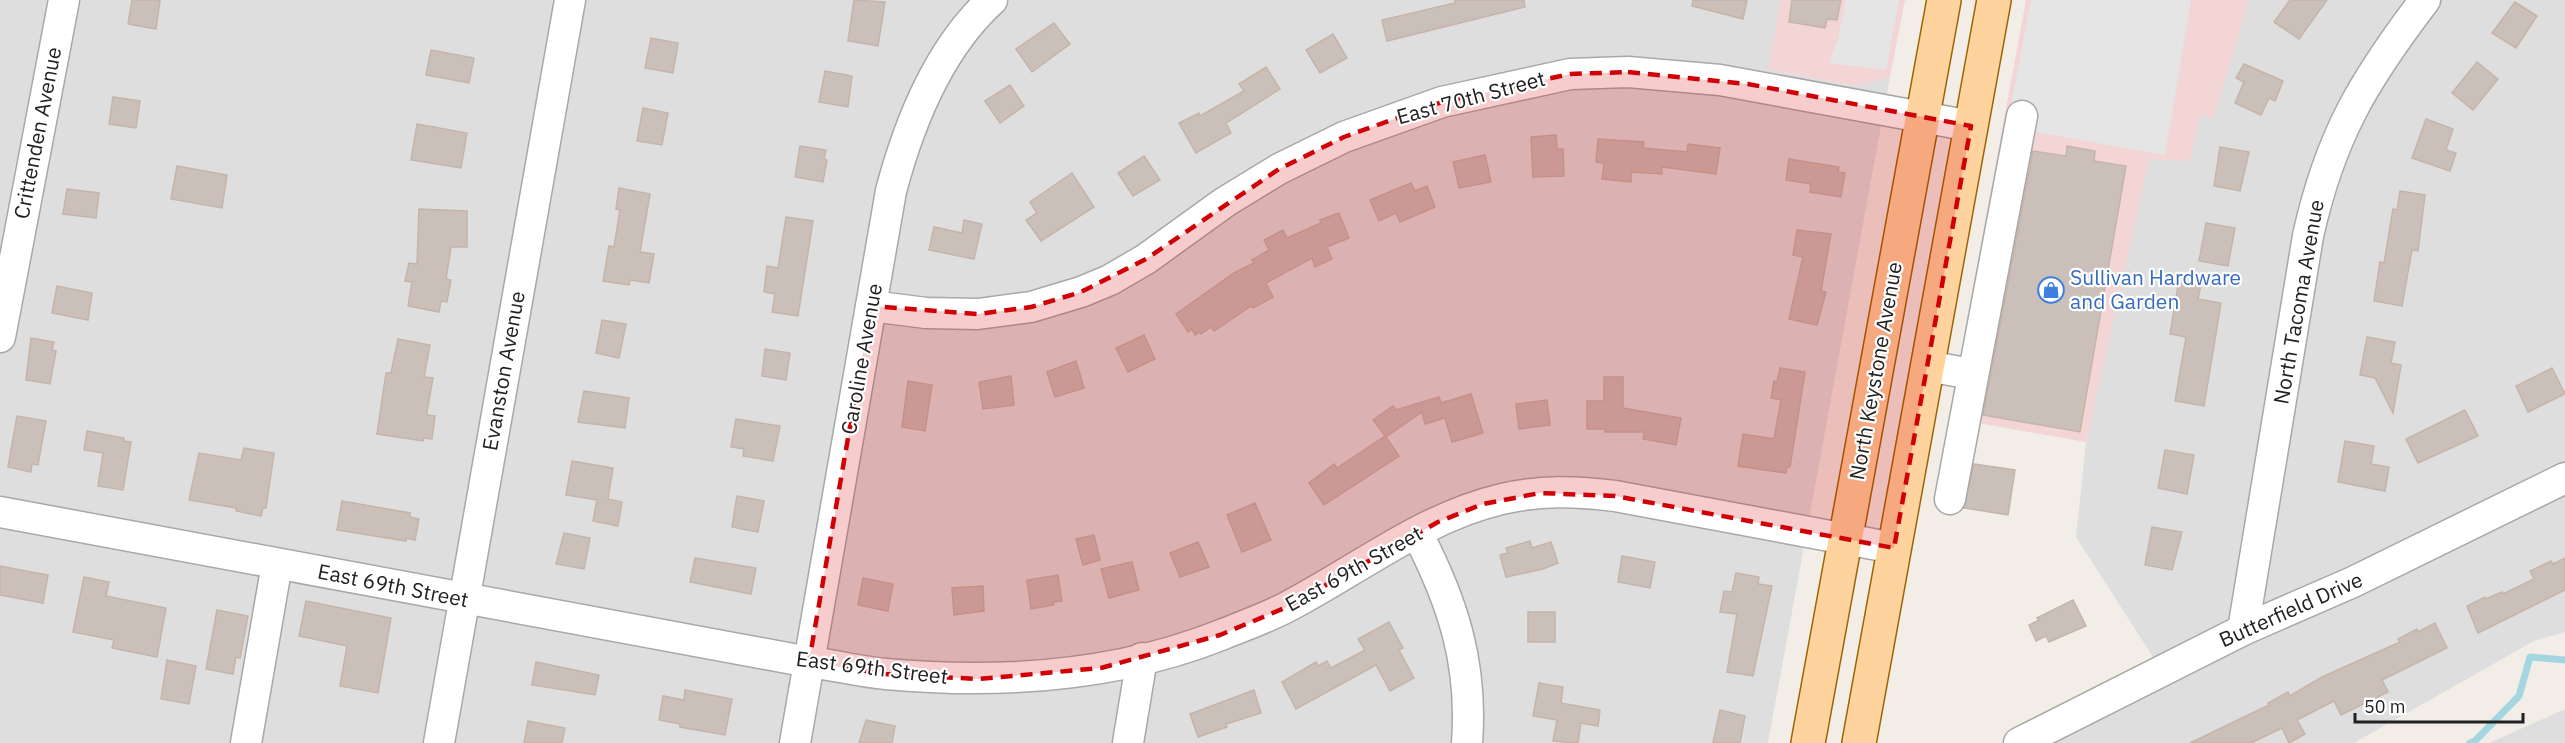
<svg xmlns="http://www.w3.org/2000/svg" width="2565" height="743" font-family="'IBM Plex Sans',sans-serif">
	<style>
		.residential { fill: #dfdede }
		.commercial { fill: #f3d5d5 }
		.parking { fill: #e5e5e5 }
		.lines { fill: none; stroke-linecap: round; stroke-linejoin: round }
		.stream { stroke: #a4d6e2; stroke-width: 7 }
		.building { fill: #cac0b9; stroke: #c5b4a8; stroke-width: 1.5 }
		.minor-casing { stroke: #a8a8a8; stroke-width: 33 }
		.major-casing { stroke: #9d6500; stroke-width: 36 }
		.minor { stroke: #fff; stroke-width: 30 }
		.major { stroke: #ffd39e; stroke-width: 33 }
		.marked { fill: #d10006; fill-opacity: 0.2; stroke: #d10006; stroke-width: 4.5; stroke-dasharray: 12 8; stroke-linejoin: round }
		.labels { text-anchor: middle; stroke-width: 4.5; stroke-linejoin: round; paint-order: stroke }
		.street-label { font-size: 21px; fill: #212121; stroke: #fff }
		.shop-label { font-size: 21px; fill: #366cbe; stroke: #fff; text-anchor: start }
	</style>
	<rect width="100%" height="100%" fill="#f2eee7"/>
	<g class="residential">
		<path d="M 0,0 L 1781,0 L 1768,69 L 1856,86 L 1890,77 L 1768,743 L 0,743 Z"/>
		<path d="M 2249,0 L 2565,0 L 2565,632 L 2534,641 L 2354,743 L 2053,743 L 2169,682 L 2076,537 L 2086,442 L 2149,158 L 2190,161 L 2200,115 L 2213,119 Z"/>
		<path d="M 2565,709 L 2565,743 L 2489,743 Z"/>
	</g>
	<g class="commercial">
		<path d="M 1781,0 L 1905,0 L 1890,77 L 1856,86 L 1768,69 Z"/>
		<path d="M 2026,0 L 2249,0 L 2213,119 L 2200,115 L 2190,161 L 2149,159 L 2086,442 L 1949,418 Z"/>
	</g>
	<g class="parking">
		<path d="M 1846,0 L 1899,0 L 1886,70 L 1829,63 L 1838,39 Z"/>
		<path d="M 2031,0 L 2191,0 L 2165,155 L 2007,127 Z"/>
	</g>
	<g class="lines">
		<path class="stream" d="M 2470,743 L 2475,741 L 2519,696 L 2530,657 L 2565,660"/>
	</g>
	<g class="building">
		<path d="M 132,0 L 160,0 L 156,29 L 128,24 Z"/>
		<path d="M 854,0 L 885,2 L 878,46 L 848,41 Z"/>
		<path d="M 1455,0 L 1524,0 L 1525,7 L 1387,41 L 1382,20 L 1455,3 Z"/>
		<path d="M 1693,0 L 1747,0 L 1743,19 L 1692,6 Z"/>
		<path d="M 1792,0 L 1841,0 L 1837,20 L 1827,19 L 1825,28 L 1789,22 Z"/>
		<path d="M 2290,0 L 2327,0 L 2299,39 L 2274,22 Z"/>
		<path d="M 2515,2 L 2537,16 L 2516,48 L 2492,33 Z"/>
		<path d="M 1054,23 L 1070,44 L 1032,72 L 1016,49 Z"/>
		<path d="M 1333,34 L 1347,58 L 1320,73 L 1306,50 Z"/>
		<path d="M 651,38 L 678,43 L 673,73 L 645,68 Z"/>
		<path d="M 431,50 L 474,58 L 469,83 L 426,75 Z"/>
		<path d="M 2477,62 L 2498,79 L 2473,110 L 2452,93 Z"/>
		<path d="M 2244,64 L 2283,81 L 2275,101 L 2269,98 L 2261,115 L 2235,103 L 2244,82 L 2236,78 Z"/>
		<path d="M 1266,67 L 1280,89 L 1226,123 L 1231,133 L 1196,153 L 1179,123 L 1199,113 L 1200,116 L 1244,91 L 1239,84 Z"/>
		<path d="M 825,71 L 852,76 L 848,107 L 819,102 Z"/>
		<path d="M 1010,85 L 1024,106 L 1000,123 L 985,101 Z"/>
		<path d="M 113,97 L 140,101 L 136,128 L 109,124 Z"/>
		<path d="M 643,108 L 668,113 L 662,145 L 637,141 Z"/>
		<path d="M 2426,119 L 2453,129 L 2446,150 L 2456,153 L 2450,171 L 2412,158 Z"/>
		<path d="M 417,124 L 467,133 L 461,168 L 411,160 Z"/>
		<path d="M 1556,135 L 1557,149 L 1563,149 L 1564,176 L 1533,177 L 1531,137 Z"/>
		<path d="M 1598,139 L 1644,142 L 1643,148 L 1687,152 L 1688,144 L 1720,148 L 1716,174 L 1662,167 L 1662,174 L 1631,172 L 1631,182 L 1602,179 L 1604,163 L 1596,162 Z"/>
		<path d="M 800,146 L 826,150 L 824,159 L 827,160 L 823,182 L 795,177 Z"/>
		<path d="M 2067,146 L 2095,151 L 2094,161 L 2126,166 L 2080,432 L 1983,415 L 2033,151 L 2066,156 Z"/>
		<path d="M 2220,147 L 2249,152 L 2240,191 L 2214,186 Z"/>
		<path d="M 1485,155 L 1491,182 L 1459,188 L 1453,162 Z"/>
		<path d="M 1144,156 L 1160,180 L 1133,196 L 1118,173 Z"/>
		<path d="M 1789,159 L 1839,167 L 1838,172 L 1845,173 L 1841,197 L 1810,192 L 1811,184 L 1786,180 Z"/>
		<path d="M 177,166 L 227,175 L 222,208 L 171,199 Z"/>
		<path d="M 1072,173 L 1094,207 L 1041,241 L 1026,220 L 1037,213 L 1030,202 Z"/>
		<path d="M 1411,183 L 1415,191 L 1427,186 L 1435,207 L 1400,222 L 1396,213 L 1379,221 L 1370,200 Z"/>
		<path d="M 619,188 L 650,194 L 640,252 L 654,254 L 649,283 L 630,280 L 629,285 L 603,281 L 609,246 L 614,247 L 620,210 L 616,209 Z"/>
		<path d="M 67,189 L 99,193 L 96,218 L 63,214 Z"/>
		<path d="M 2400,191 L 2425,195 L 2418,251 L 2412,250 L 2402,306 L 2374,301 L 2380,262 L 2384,263 L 2393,209 L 2397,210 Z"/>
		<path d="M 419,209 L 467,211 L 467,247 L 451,247 L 446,279 L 451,280 L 447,302 L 441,301 L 439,312 L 408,306 L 412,282 L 405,281 L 409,263 L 417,264 Z"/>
		<path d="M 1339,213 L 1349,238 L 1327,247 L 1332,259 L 1315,267 L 1312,258 L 1266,283 L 1273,297 L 1253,308 L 1251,306 L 1214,331 L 1211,327 L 1201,334 L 1199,332 L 1195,335 L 1192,329 L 1188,332 L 1176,314 L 1234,273 L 1254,263 L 1252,260 L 1269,250 L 1264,240 L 1283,230 L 1287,238 L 1321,223 L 1320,220 Z"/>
		<path d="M 786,217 L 813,221 L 798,316 L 772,312 L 775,294 L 764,292 L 767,266 L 778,268 Z"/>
		<path d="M 964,220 L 982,224 L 974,259 L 929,250 L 934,227 L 962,233 Z"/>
		<path d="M 2206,223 L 2235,228 L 2228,266 L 2199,261 Z"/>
		<path d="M 1797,230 L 1831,234 L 1821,291 L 1826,292 L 1817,325 L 1789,319 L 1803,257 L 1793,255 Z"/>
		<path d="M 2179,280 L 2201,284 L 2198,299 L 2221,303 L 2204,406 L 2175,401 L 2186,337 L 2170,334 Z"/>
		<path d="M 57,286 L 92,293 L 88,320 L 52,313 Z"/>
		<path d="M 602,320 L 626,324 L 619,358 L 596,353 Z"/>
		<path d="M 1144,335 L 1155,359 L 1128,372 L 1116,348 Z"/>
		<path d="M 2367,337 L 2395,342 L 2391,363 L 2401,365 L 2393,413 L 2375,378 L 2360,375 Z"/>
		<path d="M 31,338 L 54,342 L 52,350 L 56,351 L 50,384 L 26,380 Z"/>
		<path d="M 398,339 L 430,345 L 424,377 L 433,378 L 427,412 L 427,415 L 435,416 L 432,439 L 423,438 L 423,441 L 377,434 L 386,373 L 391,373 Z"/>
		<path d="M 765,349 L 790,353 L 786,380 L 762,376 Z"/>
		<path d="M 1076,361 L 1084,388 L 1055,397 L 1047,372 Z"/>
		<path d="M 1780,368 L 1805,372 L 1790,467 L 1787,467 L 1786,473 L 1738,466 L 1743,434 L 1774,439 L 1781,400 L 1771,398 L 1774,381 L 1777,382 Z"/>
		<path d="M 2552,368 L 2565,394 L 2528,412 L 2516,386 Z"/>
		<path d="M 1011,376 L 1014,405 L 983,409 L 979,382 Z"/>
		<path d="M 1604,377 L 1623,377 L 1623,408 L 1681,418 L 1676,445 L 1643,439 L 1644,432 L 1605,432 L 1605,429 L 1587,429 L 1587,401 L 1604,401 Z"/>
		<path d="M 908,381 L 932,385 L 925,431 L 902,427 Z"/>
		<path d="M 584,391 L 629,398 L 625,428 L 578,422 Z"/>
		<path d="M 1471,394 L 1483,433 L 1452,442 L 1445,418 L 1425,424 L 1422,412 L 1386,437 L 1399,456 L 1324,505 L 1309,483 L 1334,464 L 1337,468 L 1385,436 L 1373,420 L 1393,406 L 1396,410 L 1439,397 L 1441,403 Z"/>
		<path d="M 1547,400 L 1550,425 L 1519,429 L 1516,404 Z"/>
		<path d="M 2465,410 L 2478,436 L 2418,463 L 2406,439 Z"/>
		<path d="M 17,416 L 46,421 L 38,465 L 32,464 L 31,472 L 8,467 Z"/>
		<path d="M 736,419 L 780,426 L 773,461 L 743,456 L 744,449 L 731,447 Z"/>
		<path d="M 87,431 L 124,438 L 124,441 L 131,442 L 123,490 L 98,486 L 103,453 L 84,450 Z"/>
		<path d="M 2345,441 L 2374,446 L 2371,464 L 2389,467 L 2385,491 L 2338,482 Z"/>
		<path d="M 244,448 L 274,453 L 266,508 L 263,508 L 261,516 L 236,511 L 236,508 L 189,500 L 199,453 L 241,460 Z"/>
		<path d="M 2165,450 L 2194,455 L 2187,494 L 2158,488 Z"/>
		<path d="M 572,461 L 613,468 L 608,499 L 622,502 L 618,526 L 593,521 L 597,500 L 566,495 Z"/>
		<path d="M 1974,464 L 2015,470 L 2008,515 L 1964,508 Z"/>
		<path d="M 737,496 L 764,501 L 758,532 L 732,527 Z"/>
		<path d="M 342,501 L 410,513 L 410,517 L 419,519 L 415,540 L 406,538 L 406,541 L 337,530 Z"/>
		<path d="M 1255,503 L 1271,540 L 1242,552 L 1227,515 Z"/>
		<path d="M 2152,527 L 2182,532 L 2172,570 L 2145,565 Z"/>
		<path d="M 564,533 L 590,538 L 584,569 L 556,564 Z"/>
		<path d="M 1094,535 L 1100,560 L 1083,565 L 1076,539 Z"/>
		<path d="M 1530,541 L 1532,548 L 1551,542 L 1558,563 L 1543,569 L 1506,577 L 1500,555 L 1508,553 L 1506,548 Z"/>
		<path d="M 1198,542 L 1209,567 L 1180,577 L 1170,553 Z"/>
		<path d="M 1622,556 L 1655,562 L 1650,588 L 1618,582 Z"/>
		<path d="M 695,558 L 756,568 L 751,594 L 690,582 Z"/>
		<path d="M 2565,558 L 2565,590 L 2478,633 L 2467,606 L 2485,597 L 2486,599 L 2502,592 L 2503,594 L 2534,579 L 2530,571 L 2551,561 L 2553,564 Z"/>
		<path d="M 1132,562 L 1139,590 L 1109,598 L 1101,569 Z"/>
		<path d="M 0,566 L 48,575 L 43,603 L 0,595 Z"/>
		<path d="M 1736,573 L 1759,577 L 1758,584 L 1772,586 L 1753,676 L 1727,672 L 1737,614 L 1720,612 L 1724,591 L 1732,592 Z"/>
		<path d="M 1058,575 L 1062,601 L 1053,602 L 1054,605 L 1031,609 L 1027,580 Z"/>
		<path d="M 84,577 L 109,582 L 106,596 L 166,608 L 157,657 L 112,648 L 114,640 L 73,632 Z"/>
		<path d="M 863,578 L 893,584 L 888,611 L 858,605 Z"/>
		<path d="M 983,586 L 984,611 L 954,615 L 952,588 Z"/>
		<path d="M 2073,600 L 2086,626 L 2049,642 L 2046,636 L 2036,641 L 2029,625 L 2039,620 L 2037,618 Z"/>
		<path d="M 306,601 L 391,618 L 378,693 L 340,686 L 347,646 L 299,636 Z"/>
		<path d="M 217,610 L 248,616 L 242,648 L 240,658 L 236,657 L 233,674 L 206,669 Z"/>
		<rect x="1528" y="612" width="27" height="30"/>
		<path d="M 1389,622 L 1403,648 L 1399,650 L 1414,678 L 1390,691 L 1376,665 L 1296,709 L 1282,682 L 1316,662 L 1318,666 L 1327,661 L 1331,668 L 1365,650 L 1358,639 Z"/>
		<path d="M 2435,623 L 2447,648 L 2382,680 L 2388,692 L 2341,715 L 2334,701 L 2297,720 L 2305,734 L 2289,743 L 2282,728 L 2251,743 L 2190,743 L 2269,705 L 2268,703 L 2288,692 L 2290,696 L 2322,677 L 2400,642 L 2398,639 L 2417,629 L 2418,632 Z"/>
		<path d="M 167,660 L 196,666 L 189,704 L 161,699 Z"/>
		<path d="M 536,662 L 599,675 L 595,695 L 532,685 Z"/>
		<path d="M 1539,683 L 1563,687 L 1561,703 L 1600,710 L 1598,726 L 1581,723 L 1578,743 L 1553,741 L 1557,720 L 1533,716 Z"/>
		<path d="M 685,690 L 732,699 L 725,735 L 680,727 L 680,724 L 659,720 L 663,696 L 684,700 Z"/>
		<path d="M 1254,690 L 1261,713 L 1226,724 L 1227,727 L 1198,737 L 1190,714 Z"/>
		<path d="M 1720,710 L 1745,716 L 1740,743 L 1713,743 Z"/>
		<path d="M 866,720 L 895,726 L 892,743 L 859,743 Z"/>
		<path d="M 528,721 L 565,728 L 562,743 L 524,743 Z"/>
	</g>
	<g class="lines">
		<g class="minor-casing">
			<g id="minor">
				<path d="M 871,306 L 926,313 L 978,314 L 1031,307 L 1081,292 L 1110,280 L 1146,259 L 1225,202 L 1279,169 L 1344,137 L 1442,102 L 1570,74 L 1628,72 L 1720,80 L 1971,126"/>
				<path d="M 0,337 L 64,0"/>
				<path d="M 1927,366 L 1972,374"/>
				<path d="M 1950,499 L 2022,116"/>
				<path d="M 0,512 L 809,662 C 835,665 860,672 886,674 C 997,684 1115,677 1221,635 C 1243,626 1266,618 1287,607 C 1358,570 1424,517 1502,499 C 1540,490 1576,491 1615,496 L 1894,548"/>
				<path d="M 1417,533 C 1453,602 1473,664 1467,743"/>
				<path d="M 2243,630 L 2308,236 C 2330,136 2364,80 2425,0"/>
				<path d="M 246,743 L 277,564"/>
				<path d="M 439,743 L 570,0"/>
				<path d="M 795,743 L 891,191 C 909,123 938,49 992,0"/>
				<path d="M 1128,743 L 1142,658"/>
				<path d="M 2019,743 L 2243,630 L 2353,582 L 2565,478"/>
			</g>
		</g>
		<g class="major-casing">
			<g id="major">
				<path d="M 1808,743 L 1944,0"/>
				<path d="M 1859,743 L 1994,0"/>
			</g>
		</g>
		<use href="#minor" class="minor"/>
		<use href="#major" class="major"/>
	</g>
	<path class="marked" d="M 1628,72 L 1748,84 L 1971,126 L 1894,548 L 1615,496 L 1540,493 L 1483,504 L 1438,522 L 1287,607 L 1220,635 L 1101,668 L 978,679 L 885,674 L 809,662 L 871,306 L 978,314 L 1031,307 L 1081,292 L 1146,259 L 1279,169 L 1344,137 L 1442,102 L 1570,74 Z"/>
	<defs>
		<g id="shop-ring" transform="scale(1.35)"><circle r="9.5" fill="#fff" stroke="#3f7fe0" stroke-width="1.5"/><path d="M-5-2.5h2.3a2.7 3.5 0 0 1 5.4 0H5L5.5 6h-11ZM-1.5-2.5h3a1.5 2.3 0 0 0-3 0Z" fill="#3f7fe0"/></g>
	</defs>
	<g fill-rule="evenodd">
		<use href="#shop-ring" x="2051" y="290"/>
	</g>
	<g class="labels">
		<g class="street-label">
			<text transform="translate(1471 98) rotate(-15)" y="7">East 70th Street</text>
			<text transform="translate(38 133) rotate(-79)" y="7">Crittenden Avenue</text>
			<text transform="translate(2299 302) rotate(-80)" y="7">North Tacoma Avenue</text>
			<text transform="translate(862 359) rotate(-80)" y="7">Caroline Avenue</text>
			<text transform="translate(504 371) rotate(-80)" y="7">Evanston Avenue</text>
			<text transform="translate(1876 371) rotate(-80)" y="7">North Keystone Avenue</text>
			<text transform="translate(1354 569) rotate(-29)" y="7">East 69th Street</text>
			<text transform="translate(393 586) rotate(11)" y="7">East 69th Street</text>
			<text transform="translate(2291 610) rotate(-24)" y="7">Butterfield Drive</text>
			<text transform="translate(872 668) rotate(7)" y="7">East 69th Street</text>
		</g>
		<g class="shop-label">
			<text x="2070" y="285">Sullivan Hardware<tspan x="2070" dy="24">and Garden</tspan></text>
		</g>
	</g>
	<path d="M2355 713v9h168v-9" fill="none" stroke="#212121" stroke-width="3"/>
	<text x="2364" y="713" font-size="18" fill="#212121" stroke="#ffffff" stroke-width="4.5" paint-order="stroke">50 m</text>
</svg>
